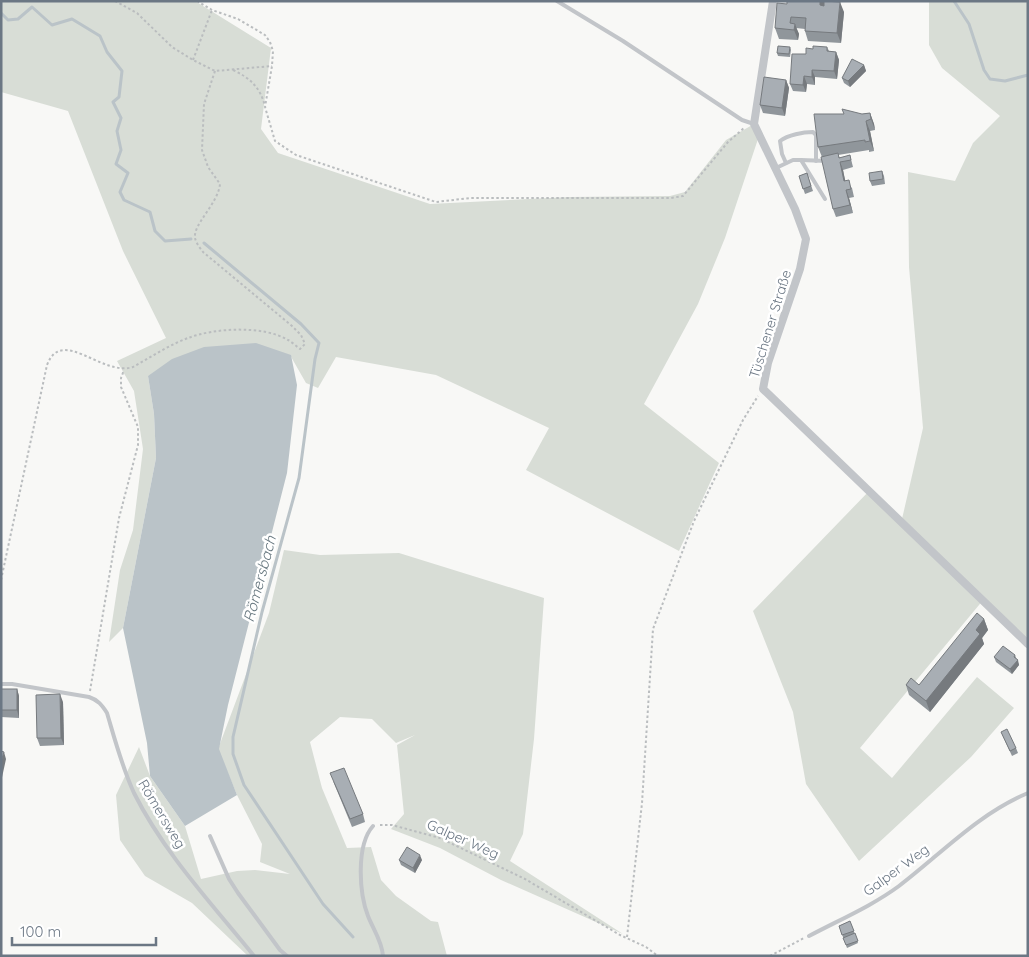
<svg xmlns="http://www.w3.org/2000/svg" width="1029" height="957" font-family="Quicksand,sans-serif">
	<style>
		.green { fill: #d8ddd6 }
		.water { fill: #bac3c8 }
		.lines { fill: none; stroke-linecap: round; stroke-linejoin: round }
		.stream { stroke: #bac3c8; stroke-width: 3 }
		.path { stroke: #babdbf; stroke-width: 2; stroke-dasharray: 2.5 2.5; stroke-linecap: butt }
		.lane { stroke: #c2c5c9; stroke-width: 4 }
		.street { stroke: #c2c5c9; stroke-width: 8 }
		.wall { fill: #90969b }
		.shaded-wall { fill: #767a7e }
		.building { fill: #a8aeb4; stroke: #767a7e }
		.labels { text-anchor: middle; stroke-width: 5; stroke-linejoin: round; paint-order: stroke }
		.street-label { font-size: 14px; fill: #6b7784; stroke: #fff }
		.water-label { font-size: 15px; font-style: italic; fill: #67777f; stroke: #fff }
	</style>
	<rect width="100%" height="100%" fill="#f8f8f6"/>
	<g class="green">
		<path d="M 1,1 L 195,1 L 271,48 L 261,129 L 278,153 L 430,204 L 570,197 L 670,196 L 685,192 L 726,140 L 754,124 L 758,139 L 725,238 L 698,304 L 644,404 L 719,463 L 679,551 L 526,470 L 549,428 L 436,375 L 336,357 L 318,388 L 306,383 L 290,355 L 148,376 L 154,414 L 156,458 L 123,628 L 109,642 L 120,570 L 133,530 L 143,449 L 134,391 L 117,361 L 166,338 L 123,251 L 68,111 L 1,92 Z"/>
		<path d="M 929,1 L 1028,1 L 1028,640 L 984,599 L 860,748 L 892,778 L 977,677 L 1014,708 L 971,757 L 859,861 L 806,784 L 793,712 L 753,611 L 871,489 L 902,519 L 923,428 L 909,267 L 908,172 L 955,181 L 973,143 L 1000,116 L 942,68 L 929,45 Z"/>
		<path d="M 284,550 L 320,555 L 399,553 L 544,598 L 534,739 L 523,834 L 510,861 L 623,934 L 501,880 L 440,848 L 391,829 L 404,814 L 397,745 L 415,735 L 396,743 L 372,719 L 340,717 L 310,742 L 322,788 L 347,848 L 371,847 L 381,880 L 396,896 L 431,921 L 438,922 L 447,956 L 248,956 L 192,903 L 145,876 L 120,840 L 116,795 L 139,747 L 150,776 L 185,826 L 201,879 L 237,871 L 255,870 L 290,874 L 260,862 L 262,844 L 237,795 L 218,749 L 269,613 Z"/>
	</g>
	<path class="water" d="M 256,343 L 291,355 L 297,385 L 287,473 L 228,705 L 219,749 L 237,795 L 185,826 L 150,776 L 147,743 L 123,628 L 156,458 L 154,414 L 148,376 L 172,359 L 204,347 Z"/>
	<g class="lines">
		<g class="stream">
			<path d="M 954,1 L 969,24 L 984,70 L 990,79 L 1005,81 L 1028,75"/>
			<path d="M 1,13 L 8,20 L 18,19 L 32,7 L 52,25 L 72,19 L 100,36 L 107,52 L 122,71 L 119,97 L 113,102 L 121,118 L 117,131 L 121,150 L 116,164 L 128,173 L 120,192 L 124,200 L 150,212 L 155,231 L 165,241 L 191,239"/>
			<path d="M 204,243 L 301,324 L 319,343 L 315,359 L 299,478 L 262,612 L 233,737 L 233,754 L 244,785 L 323,904 L 353,937"/>
		</g>
		<g class="path">
			<path d="M 115,1 L 137,13 L 172,47 L 193,60 L 215,71 L 272,66"/>
			<path d="M 197,1 L 212,10 L 238,19 L 265,35 L 270,42 L 273,51 L 272,66 L 265,107 L 275,141 L 296,155 L 436,202 L 470,198 L 671,198 L 683,196 L 728,142 L 744,128"/>
			<path d="M 193,60 L 212,10"/>
			<path d="M 233,70 C 250,78 260,87 265,106"/>
			<path d="M 1,580 L 47,365 C 62,326 102,377 133,367 C 151,357 169,345 188,338 C 214,328 263,325 288,340 C 292,342 296,346 300,349 L 305,344 L 301,335 L 292,326 L 203,252 C 200,248 196,243 195,238 C 193,224 218,204 220,184 L 208,167 L 202,150 L 204,104 L 215,71"/>
			<path d="M 90,691 L 119,518 L 138,445 L 138,427 L 121,387 L 121,378 L 124,370"/>
			<path d="M 380,825 L 392,825 L 440,838 L 525,879 L 620,935 L 646,947 L 658,956"/>
			<path d="M 627,937 L 642,803 L 653,629 L 694,521 L 743,420 L 758,396"/>
			<path d="M 770,956 L 804,938"/>
		</g>
		<g class="lane">
			<path d="M 557,1 L 623,41 L 742,120 L 754,124"/>
			<path d="M 801,160 L 827,161"/>
			<path d="M 786,163 L 782,154 L 780,141 C 788,135 803,132 813,132 L 816,135 L 816,161"/>
			<path d="M 776,168 L 793,160 L 801,160 L 825,199"/>
			<path d="M 1,684 L 12,684 L 89,697 C 98,700 102,705 107,713 C 115,740 122,767 134,793 C 164,853 212,904 254,956"/>
			<path d="M 373,826 C 356,845 359,893 368,916 C 373,929 382,941 383,956"/>
			<path d="M 210,836 L 229,879 L 238,893 L 280,950 L 287,956"/>
			<path d="M 809,936 C 839,920 872,906 899,886 C 941,854 978,814 1028,793"/>
		</g>
		<path class="street" d="M 773,1 L 754,124 L 795,209 L 806,239 L 800,269 L 768,363 L 763,389 L 1028,644"/>
	</g>
	<g class="wall">
		<path d="M 787,1 L 824,1 L 824,3 L 844,12 L 841,43 L 808,41 L 805,31 L 805,29 L 796,28 L 799,34 L 798,40 L 779,39 L 775,28 L 787,4 Z"/>
		<path d="M 790,47 L 791,50 L 790,57 L 778,56 L 777,53 Z"/>
		<path d="M 827,47 L 829,51 L 836,52 L 839,60 L 837,79 L 815,77 L 815,85 L 807,84 L 806,92 L 793,91 L 790,84 L 806,54 Z"/>
		<path d="M 864,65 L 866,71 L 850,87 L 844,83 L 842,78 Z"/>
		<path d="M 786,80 L 789,88 L 785,116 L 763,113 L 760,105 Z"/>
		<path d="M 870,113 L 874,124 L 875,130 L 870,131 L 874,151 L 869,152 L 869,150 L 838,155 L 840,158 L 850,155 L 853,167 L 843,170 L 845,181 L 852,188 L 854,197 L 849,198 L 853,213 L 836,217 L 833,209 L 822,157 L 818,147 L 862,114 Z"/>
		<path d="M 882,171 L 884,176 L 885,184 L 872,186 L 870,181 Z"/>
		<path d="M 807,173 L 813,191 L 805,194 L 799,176 Z"/>
		<path d="M 984,619 L 988,630 L 982,638 L 984,644 L 930,712 L 909,695 L 906,685 L 919,685 Z"/>
		<path d="M 1015,655 L 1019,665 L 1012,674 L 996,662 L 994,657 Z"/>
		<path d="M 1,689 L 17,689 L 19,696 L 19,718 L 1,717 Z"/>
		<path d="M 63,702 L 64,745 L 40,746 L 37,738 Z"/>
		<path d="M 1001,732 L 1016,748 L 1018,753 L 1012,756 Z"/>
		<path d="M 333,781 L 363,814 L 365,822 L 352,827 Z"/>
		<path d="M 399,860 L 422,860 L 415,873 L 401,865 Z"/>
		<path d="M 850,921 L 858,943 L 847,948 L 839,926 Z"/>
	</g>
	<g class="shaded-wall">
		<path d="M 820,1 L 824,1 L 824,3 L 823,16 L 820,5 Z"/>
		<path d="M 840,2 L 844,12 L 841,43 L 837,33 Z"/>
		<path d="M 795,24 L 799,34 L 798,40 L 794,30 Z"/>
		<path d="M 836,52 L 839,60 L 837,79 L 834,71 Z"/>
		<path d="M 864,65 L 866,71 L 850,87 L 848,81 Z"/>
		<path d="M 812,70 L 815,77 L 815,85 L 812,77 Z"/>
		<path d="M 804,76 L 807,84 L 806,92 L 803,85 Z"/>
		<path d="M 786,80 L 789,88 L 785,116 L 782,108 Z"/>
		<path d="M 870,113 L 874,124 L 875,130 L 871,119 Z"/>
		<path d="M 866,121 L 870,131 L 874,151 L 870,141 Z"/>
		<path d="M 840,162 L 843,170 L 847,189 L 844,181 Z"/>
		<path d="M 846,190 L 849,198 L 853,213 L 850,205 Z"/>
		<path d="M 984,619 L 988,630 L 982,638 L 984,644 L 930,712 L 926,701 L 976,630 Z"/>
		<path d="M 1018,660 L 1019,665 L 1012,674 L 1010,669 Z"/>
		<path d="M 17,689 L 19,696 L 19,718 L 17,710 Z"/>
		<path d="M 60,694 L 63,702 L 64,745 L 61,738 Z"/>
		<path d="M 4,752 L 6,759 L 1,782 L 1,762 Z"/>
		<path d="M 420,855 L 422,860 L 415,873 L 413,868 Z"/>
	</g>
	<g class="building">
		<path d="M 787,1 L 820,1 L 820,5 L 824,6 L 824,1 L 840,2 L 837,33 L 805,31 L 806,18 L 791,17 L 790,23 L 795,24 L 794,30 L 775,28 L 777,3 L 787,4 Z"/>
		<path d="M 778,46 L 790,47 L 789,54 L 777,53 Z"/>
		<path d="M 813,46 L 827,47 L 827,51 L 836,52 L 834,71 L 812,70 L 812,77 L 804,76 L 803,85 L 790,84 L 792,54 L 806,54 L 806,48 L 813,49 Z"/>
		<path d="M 852,59 L 864,65 L 848,81 L 842,78 Z"/>
		<path d="M 764,77 L 786,80 L 782,108 L 760,105 Z"/>
		<path d="M 842,109 L 862,114 L 870,113 L 871,119 L 866,121 L 870,141 L 865,142 L 865,140 L 818,147 L 814,114 L 844,114 Z"/>
		<path d="M 838,153 L 839,158 L 850,155 L 851,160 L 840,162 L 844,181 L 849,180 L 851,189 L 846,190 L 850,205 L 833,209 L 821,157 Z"/>
		<path d="M 882,171 L 883,179 L 870,181 L 869,173 Z"/>
		<path d="M 807,173 L 811,186 L 803,189 L 799,176 Z"/>
		<path d="M 977,613 L 984,619 L 976,630 L 980,634 L 926,701 L 906,685 L 911,678 L 919,685 Z"/>
		<path d="M 1003,646 L 1015,655 L 1014,657 L 1018,660 L 1010,669 L 994,657 Z"/>
		<rect x="1" y="689" width="16" height="21"/>
		<path d="M 60,694 L 61,738 L 37,738 L 36,695 Z"/>
		<path d="M 1007,729 L 1016,748 L 1010,751 L 1001,732 Z"/>
		<path d="M 1,751 L 4,752 L 1,762 Z"/>
		<path d="M 344,768 L 363,814 L 350,819 L 330,773 Z"/>
		<path d="M 407,847 L 420,855 L 413,868 L 399,860 Z"/>
		<path d="M 850,921 L 854,931 L 842,935 L 839,926 Z"/>
		<path d="M 855,933 L 858,941 L 846,945 L 843,938 Z"/>
	</g>
	<g class="labels">
		<g class="street-label">
			<text transform="translate(770 324) rotate(-73)" y="5">Tüschener Straße</text>
			<text transform="translate(162 814) rotate(59)" y="5">Römersweg</text>
			<text transform="translate(463 839) rotate(24)" y="5">Galper Weg</text>
			<text transform="translate(896 870) rotate(-36)" y="5">Galper Weg</text>
		</g>
		<g class="water-label">
			<text transform="translate(260 579) rotate(-75)" y="5">Römersbach</text>
		</g>
	</g>
	<rect width="1029" height="957" fill="none" stroke="#6b7784" stroke-width="5"/>
	<path d="M12 937v8h144v-8" fill="none" stroke="#6b7784" stroke-width="2.5"/>
	<text x="20" y="937" font-size="15" fill="#6b7784" stroke="#ffffff" stroke-width="4" paint-order="stroke">100 m</text>
</svg>
